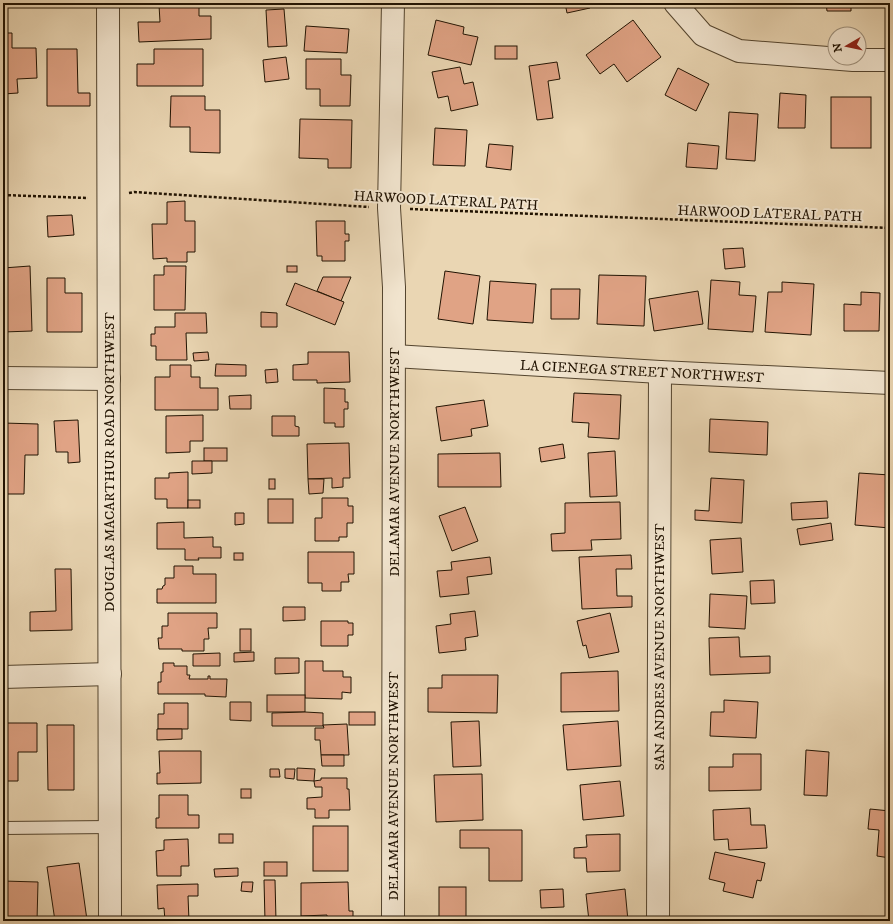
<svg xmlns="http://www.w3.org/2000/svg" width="893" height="924" font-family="'IM FELL DW Pica',serif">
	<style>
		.building { fill: #e0a385; stroke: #211302 }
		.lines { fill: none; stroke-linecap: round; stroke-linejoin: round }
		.service-casing { stroke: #53442e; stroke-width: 14 }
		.minor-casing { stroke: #53442e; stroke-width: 24 }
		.path { stroke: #211302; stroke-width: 2.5; stroke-dasharray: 3 2; stroke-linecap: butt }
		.service { stroke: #f1e4ce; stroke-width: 12 }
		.minor { stroke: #f1e4ce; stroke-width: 22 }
		.labels { text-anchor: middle; stroke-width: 4; stroke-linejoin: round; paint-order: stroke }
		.street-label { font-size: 14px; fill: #211302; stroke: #f1e4ce }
	</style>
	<rect width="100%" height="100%" fill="#ead6b3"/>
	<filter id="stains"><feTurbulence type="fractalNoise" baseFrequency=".005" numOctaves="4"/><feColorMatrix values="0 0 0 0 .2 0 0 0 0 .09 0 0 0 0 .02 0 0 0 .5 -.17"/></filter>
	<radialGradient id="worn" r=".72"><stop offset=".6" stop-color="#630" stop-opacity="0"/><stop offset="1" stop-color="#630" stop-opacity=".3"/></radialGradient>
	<g class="building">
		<rect x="434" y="3" width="45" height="2"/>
		<path d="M 565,3 L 589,3 L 590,8 L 567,13 Z"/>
		<path d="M 826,3 L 851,3 L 851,11 L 827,11 Z"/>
		<path d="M 199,4 L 199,16 L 211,16 L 211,39 L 139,42 L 138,22 L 160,22 L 159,5 Z"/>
		<path d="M 284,9 L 287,46 L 268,47 L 266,10 Z"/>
		<path d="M 436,20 L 464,27 L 463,34 L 478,37 L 471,65 L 428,55 Z"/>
		<path d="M 633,20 L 661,57 L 627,82 L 614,64 L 600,74 L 586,55 Z"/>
		<path d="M 306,26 L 349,29 L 347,53 L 304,51 Z"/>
		<path d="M 3,33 L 12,33 L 12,48 L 36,48 L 37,78 L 17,79 L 18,93 L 3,94 Z"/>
		<rect x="495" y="46" width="22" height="13"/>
		<path d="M 47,49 L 77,49 L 78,93 L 90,93 L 90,106 L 47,106 Z"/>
		<path d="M 154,49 L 203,49 L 203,86 L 137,86 L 137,64 L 154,64 Z"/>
		<path d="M 286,57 L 289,79 L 265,82 L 263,60 Z"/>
		<path d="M 306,59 L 341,59 L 341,75 L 351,75 L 350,106 L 320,106 L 320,89 L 306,89 Z"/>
		<path d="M 557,62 L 560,79 L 548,81 L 553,118 L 537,120 L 529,66 Z"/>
		<path d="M 460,67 L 464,84 L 473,82 L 478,105 L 451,111 L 448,96 L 438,98 L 432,72 Z"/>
		<path d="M 678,68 L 709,84 L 696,111 L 665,95 Z"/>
		<path d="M 780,93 L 806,95 L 805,128 L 778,128 Z"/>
		<path d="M 171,96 L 205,96 L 205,110 L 220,110 L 220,153 L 190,152 L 190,127 L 170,127 Z"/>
		<rect x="831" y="97" width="40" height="51"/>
		<path d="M 729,112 L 758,114 L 755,161 L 726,159 Z"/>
		<path d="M 300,119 L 352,120 L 351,168 L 328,168 L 328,159 L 299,158 Z"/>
		<path d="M 435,128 L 467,130 L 465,166 L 433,165 Z"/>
		<path d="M 688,143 L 719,146 L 717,169 L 686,167 Z"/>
		<path d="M 489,144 L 513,146 L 511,170 L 486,167 Z"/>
		<path d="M 185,201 L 185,221 L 195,221 L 195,252 L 187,252 L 187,262 L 167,262 L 167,258 L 153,259 L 152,224 L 167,224 L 167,202 Z"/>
		<path d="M 72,215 L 74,235 L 48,237 L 47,216 Z"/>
		<path d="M 316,221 L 345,221 L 345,234 L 349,234 L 349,241 L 345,241 L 345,261 L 322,261 L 322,256 L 317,256 Z"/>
		<path d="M 743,248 L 745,267 L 725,269 L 723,249 Z"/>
		<path d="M 30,266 L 32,331 L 3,332 L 3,268 Z"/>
		<path d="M 164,266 L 186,266 L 185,310 L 154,310 L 154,275 L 164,275 Z"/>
		<rect x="287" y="266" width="10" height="6"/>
		<path d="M 445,271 L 480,276 L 473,324 L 438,319 Z"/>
		<path d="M 599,275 L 646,276 L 644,326 L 597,324 Z"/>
		<path d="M 323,277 L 351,277 L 341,301 L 317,291 Z"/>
		<path d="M 47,278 L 65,278 L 65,293 L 82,293 L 82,332 L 47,332 Z"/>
		<path d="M 711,280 L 740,282 L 739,295 L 756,296 L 753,332 L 708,329 Z"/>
		<path d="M 490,281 L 536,284 L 533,323 L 487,320 Z"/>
		<path d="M 782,282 L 814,284 L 811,335 L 765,332 L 768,292 L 782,292 Z"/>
		<path d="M 295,283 L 344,302 L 335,325 L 286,305 Z"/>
		<path d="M 551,289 L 580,289 L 579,319 L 551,319 Z"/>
		<path d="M 888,289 L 890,289 L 890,318 L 887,318 Z"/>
		<path d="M 698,291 L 703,324 L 654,331 L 649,299 Z"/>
		<path d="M 861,292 L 880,293 L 879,331 L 844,331 L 844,304 L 861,305 Z"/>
		<path d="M 261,312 L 277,313 L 277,327 L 261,327 Z"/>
		<path d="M 175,313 L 206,313 L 207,333 L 186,333 L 187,360 L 156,360 L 156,346 L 151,346 L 151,334 L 155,334 L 155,327 L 175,327 Z"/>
		<path d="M 208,352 L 209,360 L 194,361 L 193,353 Z"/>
		<path d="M 308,352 L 349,352 L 350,382 L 317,383 L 317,380 L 293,380 L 293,365 L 308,364 Z"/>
		<path d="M 216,364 L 246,365 L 246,376 L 215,376 Z"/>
		<path d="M 170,365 L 191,365 L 191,377 L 200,377 L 200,388 L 218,388 L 218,410 L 155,410 L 155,377 L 170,377 Z"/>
		<path d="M 277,369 L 278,382 L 266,383 L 265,370 Z"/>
		<path d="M 324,388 L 345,389 L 345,402 L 348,402 L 348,409 L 344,409 L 344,427 L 335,427 L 335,423 L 324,423 Z"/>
		<path d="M 574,393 L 621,395 L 619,439 L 588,437 L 589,423 L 572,422 Z"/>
		<path d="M 251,395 L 251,409 L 230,409 L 229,396 Z"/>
		<path d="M 484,400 L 488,426 L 471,429 L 472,436 L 441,441 L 436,407 Z"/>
		<path d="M 203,415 L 203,441 L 190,441 L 190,452 L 166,453 L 166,416 Z"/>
		<path d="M 272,416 L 295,416 L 295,426 L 299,427 L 299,436 L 272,436 Z"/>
		<path d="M 710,419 L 768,422 L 767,455 L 709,452 Z"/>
		<path d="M 78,420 L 80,462 L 68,463 L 68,452 L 56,452 L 54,421 Z"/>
		<path d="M 3,423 L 38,424 L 38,455 L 25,455 L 24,494 L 3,494 Z"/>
		<path d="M 349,443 L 350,478 L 343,478 L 343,487 L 332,488 L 332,478 L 308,479 L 307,444 Z"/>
		<path d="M 563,444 L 565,458 L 541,462 L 539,448 Z"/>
		<rect x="204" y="448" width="23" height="13"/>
		<path d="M 615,451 L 617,496 L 590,497 L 588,453 Z"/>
		<path d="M 500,453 L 501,487 L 438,487 L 438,454 Z"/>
		<path d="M 192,461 L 212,461 L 212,473 L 192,474 Z"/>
		<path d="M 188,472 L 188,508 L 167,508 L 167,499 L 155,499 L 155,478 L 169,478 L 169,473 Z"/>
		<path d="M 859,473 L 890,475 L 890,528 L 855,525 Z"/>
		<path d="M 711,478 L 744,480 L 742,523 L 695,520 L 695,510 L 709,511 Z"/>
		<rect x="269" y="479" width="6" height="10"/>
		<path d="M 308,479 L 324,479 L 323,493 L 309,494 Z"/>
		<path d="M 322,498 L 348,498 L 348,506 L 353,506 L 353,523 L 347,523 L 347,537 L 339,537 L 339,541 L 315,541 L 315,518 L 322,518 Z"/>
		<rect x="268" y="499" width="25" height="24"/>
		<rect x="188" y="500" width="12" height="8"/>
		<path d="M 827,501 L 828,518 L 792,520 L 791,503 Z"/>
		<path d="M 620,502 L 621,539 L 591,540 L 592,550 L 552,551 L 551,534 L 565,533 L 565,503 Z"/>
		<path d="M 465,507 L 478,541 L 452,551 L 439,516 Z"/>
		<path d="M 235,513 L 244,513 L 244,524 L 235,525 Z"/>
		<path d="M 184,522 L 184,538 L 213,537 L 213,547 L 221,547 L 221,558 L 198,558 L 199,560 L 185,560 L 185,549 L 157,549 L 157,523 Z"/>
		<path d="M 831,523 L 833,540 L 800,545 L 797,529 Z"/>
		<path d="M 741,538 L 743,572 L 712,574 L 710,540 Z"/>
		<path d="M 308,552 L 354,552 L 354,574 L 348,574 L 349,582 L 341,582 L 341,591 L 322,591 L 322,583 L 308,583 Z"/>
		<rect x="234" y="553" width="9" height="7"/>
		<path d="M 631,555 L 632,569 L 616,569 L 617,596 L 632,596 L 632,607 L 582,609 L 579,557 Z"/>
		<path d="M 490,557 L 492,574 L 467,577 L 469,594 L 440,597 L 437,571 L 452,570 L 451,562 Z"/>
		<path d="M 174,566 L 193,566 L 193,574 L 216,574 L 216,603 L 157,603 L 157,589 L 162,589 L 163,586 L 165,585 L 165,578 L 174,578 Z"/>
		<path d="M 55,569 L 71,569 L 72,630 L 30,631 L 30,612 L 56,611 Z"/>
		<path d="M 774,580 L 775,603 L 751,604 L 750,581 Z"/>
		<path d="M 710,594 L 747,596 L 745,629 L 709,627 Z"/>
		<path d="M 283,607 L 305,607 L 305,620 L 283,621 Z"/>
		<path d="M 475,611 L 478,636 L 465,638 L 466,650 L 439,653 L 436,626 L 451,624 L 450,614 Z"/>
		<path d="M 168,613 L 217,613 L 217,628 L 208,628 L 209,639 L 204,639 L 204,651 L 182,651 L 182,649 L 159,649 L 158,638 L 162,638 L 162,626 L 168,626 Z"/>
		<path d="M 610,613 L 619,652 L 589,658 L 586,645 L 583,646 L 577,621 Z"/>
		<path d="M 321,621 L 348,621 L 348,623 L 353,623 L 353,635 L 348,635 L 348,646 L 321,646 Z"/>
		<rect x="240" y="629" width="11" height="22"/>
		<path d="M 739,637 L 740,657 L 770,656 L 770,673 L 710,675 L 709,638 Z"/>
		<path d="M 254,652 L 254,661 L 234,662 L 234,653 Z"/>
		<path d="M 220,653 L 220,666 L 193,666 L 193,654 Z"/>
		<path d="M 275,658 L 299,658 L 299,673 L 275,674 Z"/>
		<path d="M 305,661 L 323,661 L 323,671 L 343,671 L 343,677 L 351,677 L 351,693 L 342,692 L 342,699 L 305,698 Z"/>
		<path d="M 163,663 L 174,663 L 174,666 L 187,666 L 187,675 L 190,675 L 189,679 L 208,679 L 208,676 L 210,676 L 210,679 L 227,679 L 226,697 L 205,696 L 205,694 L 158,694 L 158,682 L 161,682 L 161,672 L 163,672 Z"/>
		<path d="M 618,671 L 619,711 L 561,712 L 561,673 Z"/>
		<path d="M 442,675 L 498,675 L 497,713 L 428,712 L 428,688 L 442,688 Z"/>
		<rect x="267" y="695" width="38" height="17"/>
		<path d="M 724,700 L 758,702 L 756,738 L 710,736 L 711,712 L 724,712 Z"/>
		<path d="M 230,702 L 251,702 L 251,721 L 230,720 Z"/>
		<path d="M 164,703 L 188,703 L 188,729 L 158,729 L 158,714 L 164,714 Z"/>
		<path d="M 305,712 L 323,713 L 323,726 L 272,726 L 272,713 Z"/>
		<rect x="349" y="712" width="26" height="13"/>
		<path d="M 479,721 L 481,766 L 453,767 L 451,722 Z"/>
		<path d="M 618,721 L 621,766 L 567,770 L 563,725 Z"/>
		<path d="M 3,723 L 37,723 L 37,752 L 18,752 L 18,781 L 3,781 Z"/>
		<path d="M 347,724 L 349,755 L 321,755 L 320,740 L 315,740 L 315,728 L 324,728 L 323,725 Z"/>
		<path d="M 47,725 L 74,725 L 74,790 L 48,790 Z"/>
		<path d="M 157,729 L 182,729 L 182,739 L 157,740 Z"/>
		<path d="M 806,750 L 829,752 L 827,796 L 804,795 Z"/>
		<path d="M 159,751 L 201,751 L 201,783 L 157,784 L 157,773 L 160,773 Z"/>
		<path d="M 733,754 L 761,754 L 761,790 L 709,791 L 709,767 L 733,767 Z"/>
		<path d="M 321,755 L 344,755 L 344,766 L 322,766 Z"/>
		<path d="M 297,768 L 315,769 L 314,781 L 297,780 Z"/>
		<path d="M 270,769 L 279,769 L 280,777 L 270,777 Z"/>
		<path d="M 285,769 L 295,769 L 294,779 L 285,778 Z"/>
		<path d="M 482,774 L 483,820 L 436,822 L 434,775 Z"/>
		<path d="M 321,778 L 347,778 L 347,789 L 349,789 L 350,810 L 329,810 L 329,818 L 315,818 L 315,809 L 307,809 L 307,798 L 322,797 L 322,787 L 315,787 L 314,781 L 321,780 Z"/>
		<path d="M 620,781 L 624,816 L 583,820 L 580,785 Z"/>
		<rect x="241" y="789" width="10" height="9"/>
		<path d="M 159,795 L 188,795 L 188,815 L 199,815 L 199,828 L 156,828 L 156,818 L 159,818 Z"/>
		<path d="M 750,808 L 751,825 L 765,825 L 767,848 L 729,850 L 728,839 L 714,840 L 713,810 Z"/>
		<path d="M 870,809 L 890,811 L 890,858 L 877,856 L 879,830 L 868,829 Z"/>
		<rect x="313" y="826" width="35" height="45"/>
		<path d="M 460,830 L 522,830 L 522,881 L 489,881 L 489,848 L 460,848 Z"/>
		<rect x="219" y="834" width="14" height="9"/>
		<path d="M 620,834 L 620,871 L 587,872 L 586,858 L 574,858 L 574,848 L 587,847 L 586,835 Z"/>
		<path d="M 188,839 L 189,866 L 181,866 L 181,876 L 157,876 L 156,851 L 164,850 L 164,840 Z"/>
		<path d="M 715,852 L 765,863 L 761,881 L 757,880 L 753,898 L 723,891 L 725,883 L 709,879 Z"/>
		<rect x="264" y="862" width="23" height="14"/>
		<path d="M 79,863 L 87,920 L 55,921 L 47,867 Z"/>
		<path d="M 238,868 L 238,876 L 215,877 L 214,869 Z"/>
		<path d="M 264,880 L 275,880 L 276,921 L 265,921 Z"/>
		<path d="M 3,881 L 38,882 L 37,921 L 3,921 Z"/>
		<path d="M 242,882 L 253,882 L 252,892 L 241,891 Z"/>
		<path d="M 348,882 L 349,911 L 353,911 L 353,918 L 349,918 L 349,921 L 327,921 L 327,915 L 301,916 L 301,883 Z"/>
		<path d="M 198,884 L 198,896 L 188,896 L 189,921 L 165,921 L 164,908 L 158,909 L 157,885 Z"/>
		<rect x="439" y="887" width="27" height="34"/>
		<path d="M 563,889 L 564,907 L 541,908 L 540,890 Z"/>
		<path d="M 625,889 L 628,921 L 589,921 L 586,894 Z"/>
		<path d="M 742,919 L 742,921 L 710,921 Z"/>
	</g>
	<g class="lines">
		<g class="service-casing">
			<path id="service" d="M 3,828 L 110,827"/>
		</g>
		<g class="minor-casing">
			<g id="minor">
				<path d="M 108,3 L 110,921"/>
				<path d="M 393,3 L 389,208 L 394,287 L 393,921"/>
				<path d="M 675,3 L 703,35 L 739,51 L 853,60 L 890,60"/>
				<path d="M 394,356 L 660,372 L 890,383"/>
				<path d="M 3,378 L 109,379"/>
				<path d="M 3,677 L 110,674"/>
				<path d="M 658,921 L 660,372"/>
			</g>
		</g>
		<g class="path">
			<path d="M 129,193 L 134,192 L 369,207"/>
			<path d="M 3,195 L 88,198"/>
			<path d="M 410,209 L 890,228"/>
		</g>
		<use href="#service" class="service"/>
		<use href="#minor" class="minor"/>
	</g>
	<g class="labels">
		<g class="street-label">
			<text transform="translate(446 200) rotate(3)" y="5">HARWOOD LATERAL PATH</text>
			<text transform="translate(770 213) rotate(2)" y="5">HARWOOD LATERAL PATH</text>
			<text transform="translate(642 371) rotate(3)" y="5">LA CIENEGA STREET NORTHWEST</text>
			<text transform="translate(109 462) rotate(-90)" y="5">DOUGLAS MACARTHUR ROAD NORTHWEST</text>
			<text transform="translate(394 462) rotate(-90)" y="5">DELAMAR AVENUE NORTHWEST</text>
			<text transform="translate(659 647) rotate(-90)" y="5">SAN ANDRES AVENUE NORTHWEST</text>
			<text transform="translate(393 786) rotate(-90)" y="5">DELAMAR AVENUE NORTHWEST</text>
		</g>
	</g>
	<rect width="893" height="924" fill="none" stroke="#ead6b3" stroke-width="16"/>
	<rect x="4" y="4" width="885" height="916" fill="none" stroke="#211302" stroke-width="2"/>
	<rect x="8" y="8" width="877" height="908" fill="none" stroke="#211302"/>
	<g transform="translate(847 46) rotate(261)"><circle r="19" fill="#f1e4ce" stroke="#9e907c"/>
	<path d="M0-3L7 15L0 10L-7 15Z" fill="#8f2418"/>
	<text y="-6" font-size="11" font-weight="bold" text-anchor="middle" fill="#211302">N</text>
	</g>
	<rect width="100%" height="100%" filter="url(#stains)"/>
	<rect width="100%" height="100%" fill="url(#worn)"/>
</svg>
